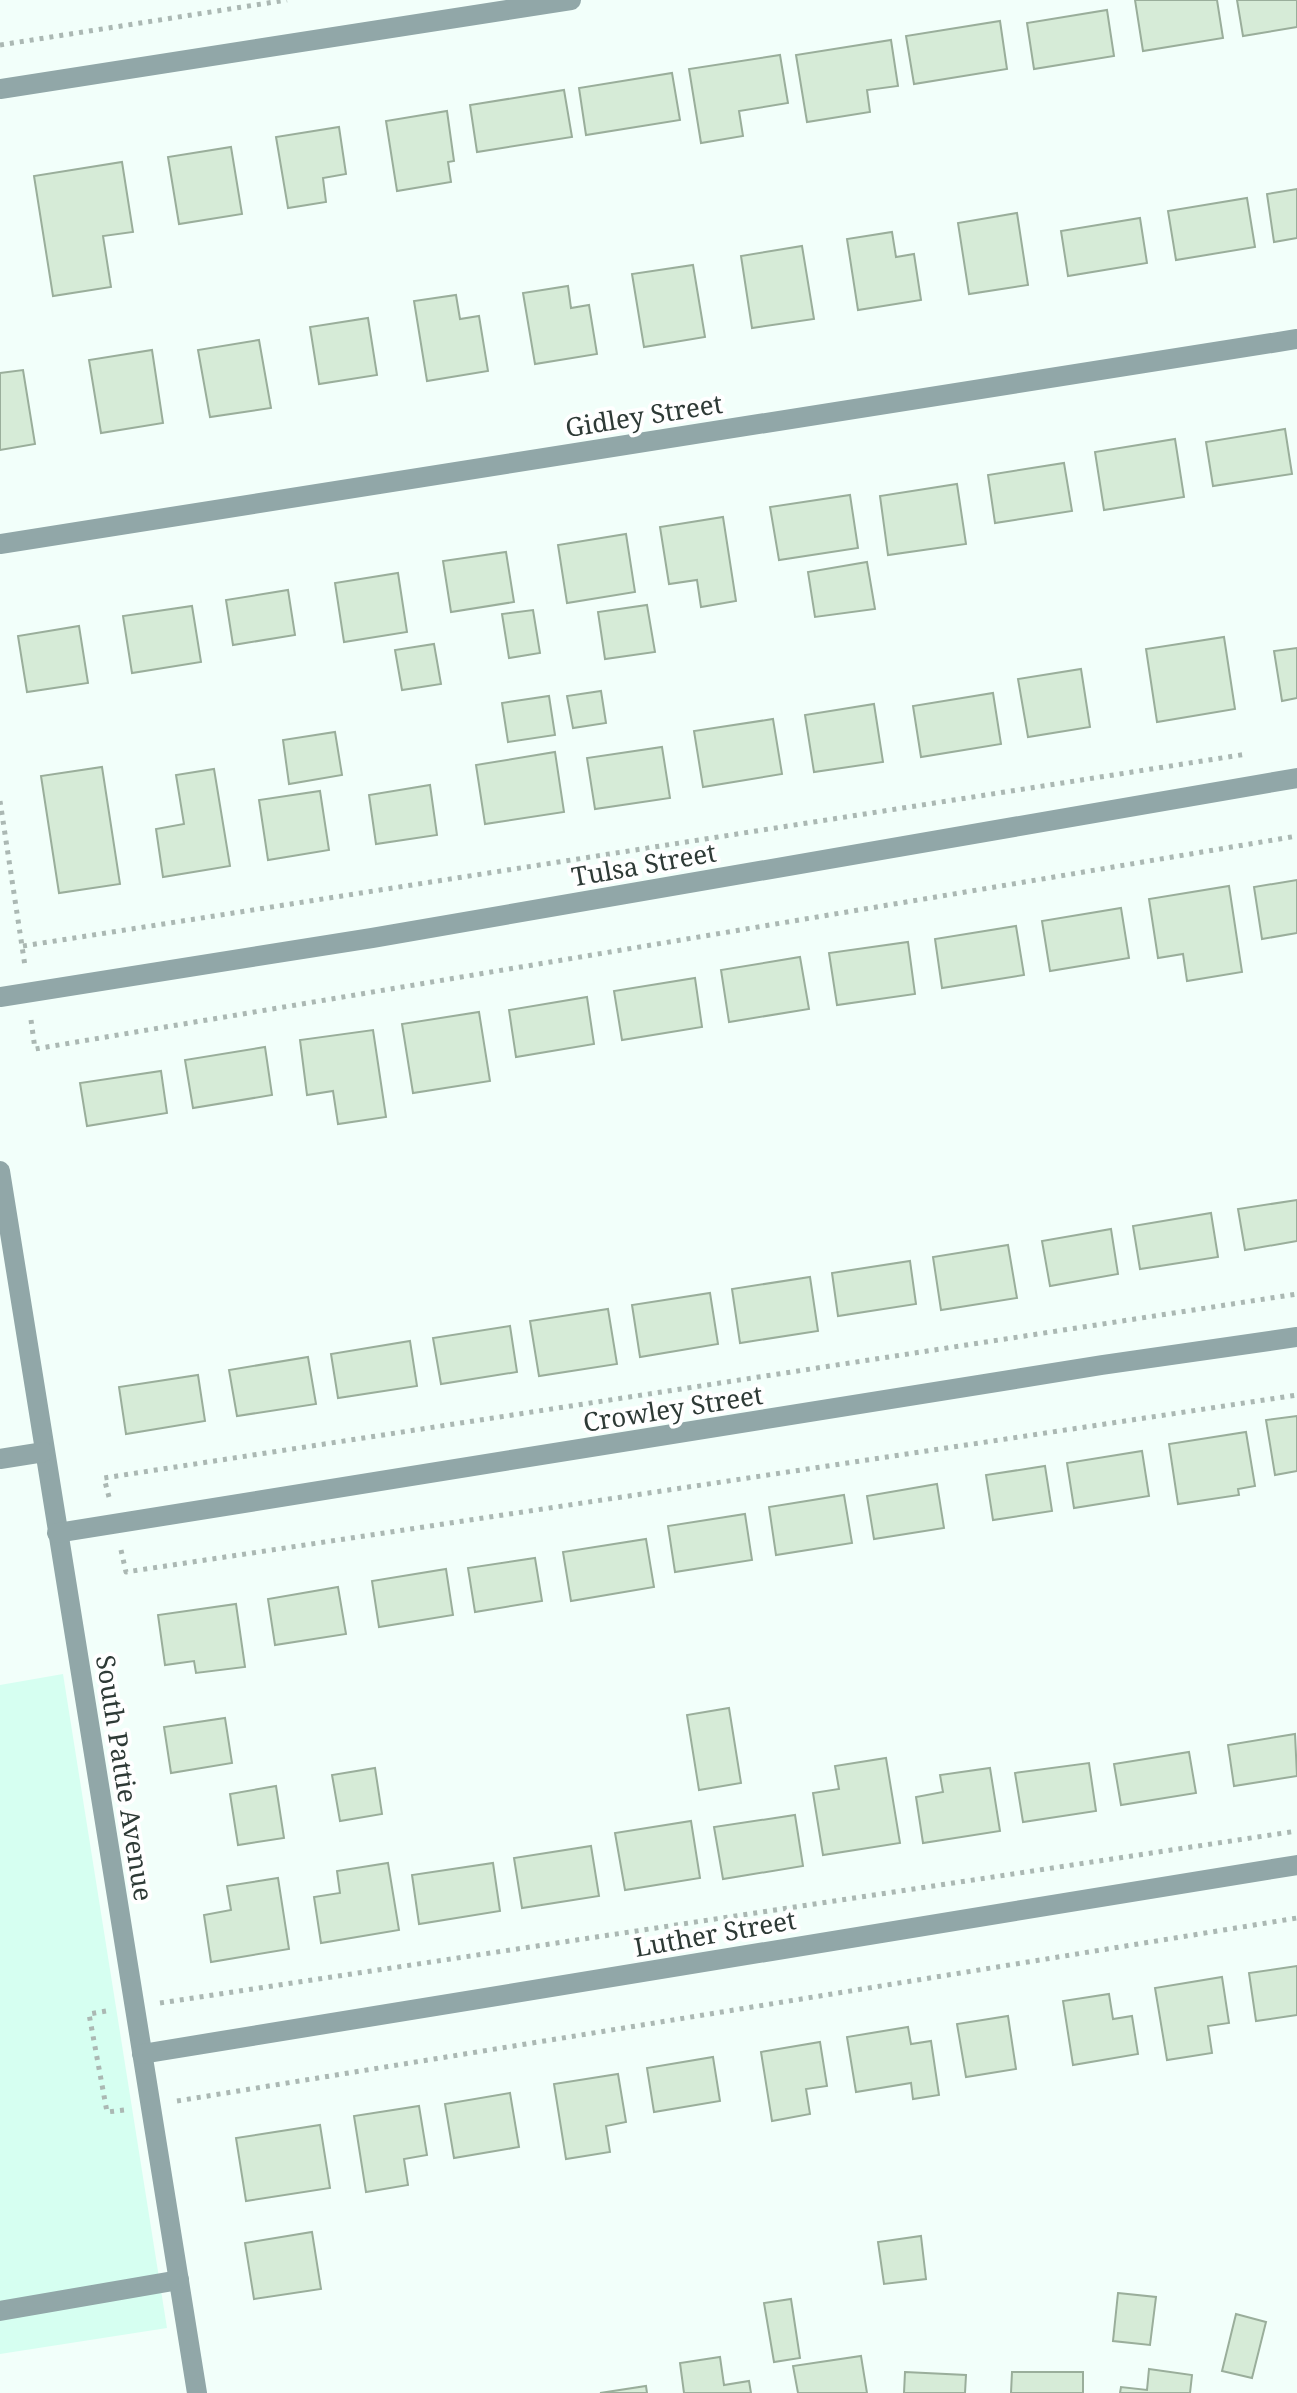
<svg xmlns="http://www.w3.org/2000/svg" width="1297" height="2393" font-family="'Noto Serif',serif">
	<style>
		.built { fill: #d6fff1 }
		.building { fill: #d6ebd7; stroke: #9aae9b; stroke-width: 2 }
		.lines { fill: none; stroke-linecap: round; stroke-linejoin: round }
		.path { stroke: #abb8b3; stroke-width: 5; stroke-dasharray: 4 6; stroke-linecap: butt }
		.lane { stroke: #91a7a8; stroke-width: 20 }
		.street { stroke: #91a7a8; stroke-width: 20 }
		.labels { text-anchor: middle; stroke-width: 8; stroke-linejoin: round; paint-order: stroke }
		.street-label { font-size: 26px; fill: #2e3a36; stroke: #fff }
	</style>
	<rect width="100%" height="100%" fill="#f2fffa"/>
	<path class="built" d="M 63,1674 L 167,2328 L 0,2354 L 0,1685 Z"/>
	<g class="building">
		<path d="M 1135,0 L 1217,0 L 1223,38 L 1143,51 Z"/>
		<path d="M 1237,0 L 1297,0 L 1297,27 L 1243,36 Z"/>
		<path d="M 1107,10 L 1114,56 L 1034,69 L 1027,23 Z"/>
		<path d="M 1000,21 L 1007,69 L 914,84 L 906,36 Z"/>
		<path d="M 891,40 L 898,86 L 867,90 L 870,112 L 807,122 L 796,55 Z"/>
		<path d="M 780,55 L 788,103 L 739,111 L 743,136 L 701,143 L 689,69 Z"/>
		<path d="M 672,73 L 680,120 L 586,135 L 579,88 Z"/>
		<path d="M 564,90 L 572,137 L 477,152 L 470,105 Z"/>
		<path d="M 447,111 L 454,161 L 448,162 L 451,182 L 397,191 L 386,121 Z"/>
		<path d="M 339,127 L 346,174 L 323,178 L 326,202 L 288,208 L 276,137 Z"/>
		<path d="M 231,147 L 242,214 L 179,224 L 168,157 Z"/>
		<path d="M 122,162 L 133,232 L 103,236 L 111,287 L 53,296 L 34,176 Z"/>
		<path d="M 1297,189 L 1297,238 L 1274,242 L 1267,194 Z"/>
		<path d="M 1247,198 L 1255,247 L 1176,260 L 1168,211 Z"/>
		<path d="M 1017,213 L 1028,285 L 969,294 L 958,223 Z"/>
		<path d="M 1140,218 L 1147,263 L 1068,276 L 1061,231 Z"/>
		<path d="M 892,232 L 896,257 L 914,254 L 921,300 L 858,310 L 847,239 Z"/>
		<path d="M 802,246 L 814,319 L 752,328 L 741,256 Z"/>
		<path d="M 693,265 L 705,337 L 644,347 L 632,274 Z"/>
		<path d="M 568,286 L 571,308 L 589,305 L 597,354 L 535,364 L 523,293 Z"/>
		<path d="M 456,295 L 460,319 L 479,316 L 488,371 L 427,381 L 414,301 Z"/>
		<path d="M 368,318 L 377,375 L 319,384 L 310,327 Z"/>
		<path d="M 259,340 L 271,408 L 210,417 L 198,350 Z"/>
		<path d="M 152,350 L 163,423 L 101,433 L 89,360 Z"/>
		<path d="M 23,370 L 35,444 L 0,450 L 0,373 Z"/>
		<path d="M 1285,429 L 1292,474 L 1213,486 L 1206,442 Z"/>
		<path d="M 1175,439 L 1184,497 L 1104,510 L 1095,452 Z"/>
		<path d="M 1064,463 L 1072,511 L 995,523 L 988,475 Z"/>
		<path d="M 957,484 L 966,544 L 888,555 L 880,496 Z"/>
		<path d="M 850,495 L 858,548 L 779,560 L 770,507 Z"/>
		<path d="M 723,517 L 736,601 L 701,607 L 697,580 L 669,584 L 660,527 Z"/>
		<path d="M 626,534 L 635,592 L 567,603 L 558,545 Z"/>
		<path d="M 506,552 L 514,602 L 451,612 L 443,561 Z"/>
		<path d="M 867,562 L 875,609 L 815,617 L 808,572 Z"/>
		<path d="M 398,573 L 407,632 L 344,642 L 335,583 Z"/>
		<path d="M 288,590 L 295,635 L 233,645 L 226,600 Z"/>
		<path d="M 647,605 L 655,652 L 605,659 L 598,612 Z"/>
		<path d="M 192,606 L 201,662 L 132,673 L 123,616 Z"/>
		<path d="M 533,610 L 540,653 L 509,658 L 502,614 Z"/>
		<path d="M 79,626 L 88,683 L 27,692 L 18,636 Z"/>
		<path d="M 1224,637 L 1235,709 L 1157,722 L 1146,649 Z"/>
		<path d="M 434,644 L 441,684 L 402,690 L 395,650 Z"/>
		<path d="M 1297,648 L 1297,698 L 1282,701 L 1274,651 Z"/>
		<path d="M 1081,669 L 1090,727 L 1028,737 L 1018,679 Z"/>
		<path d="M 601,691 L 606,723 L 573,728 L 567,696 Z"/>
		<path d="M 993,693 L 1001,744 L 921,757 L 913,706 Z"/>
		<path d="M 549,696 L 555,735 L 508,742 L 502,703 Z"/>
		<path d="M 874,704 L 883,762 L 814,772 L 805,715 Z"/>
		<path d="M 773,719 L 782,774 L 703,787 L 694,731 Z"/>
		<path d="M 335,732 L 342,775 L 289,784 L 283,740 Z"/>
		<path d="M 662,747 L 670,798 L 595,809 L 587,758 Z"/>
		<path d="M 555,752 L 564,812 L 485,824 L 476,765 Z"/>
		<path d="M 102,767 L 120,884 L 59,893 L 41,776 Z"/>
		<path d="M 214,769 L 230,866 L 163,877 L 156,829 L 184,824 L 176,775 Z"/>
		<path d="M 430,785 L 437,835 L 376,844 L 369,795 Z"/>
		<path d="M 320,791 L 329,850 L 268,860 L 259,800 Z"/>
		<path d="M 1297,880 L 1297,933 L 1262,939 L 1254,887 Z"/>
		<path d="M 1229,886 L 1242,972 L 1187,981 L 1183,954 L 1158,958 L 1149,899 Z"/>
		<path d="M 1121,908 L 1129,958 L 1050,971 L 1042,921 Z"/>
		<path d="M 1016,926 L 1024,975 L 942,988 L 935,939 Z"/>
		<path d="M 908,942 L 915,994 L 837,1005 L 829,953 Z"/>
		<path d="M 800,957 L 809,1009 L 729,1022 L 721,970 Z"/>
		<path d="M 695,978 L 702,1027 L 622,1040 L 614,991 Z"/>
		<path d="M 587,997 L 594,1044 L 516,1057 L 509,1010 Z"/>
		<path d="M 479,1012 L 490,1081 L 413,1093 L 402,1024 Z"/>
		<path d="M 373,1030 L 386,1117 L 338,1124 L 333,1091 L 307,1095 L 300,1040 Z"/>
		<path d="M 265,1047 L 272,1095 L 193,1108 L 185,1060 Z"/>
		<path d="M 161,1071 L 167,1113 L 87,1126 L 80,1083 Z"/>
		<path d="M 1297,1200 L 1297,1241 L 1245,1250 L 1238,1209 Z"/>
		<path d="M 1211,1213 L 1218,1257 L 1140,1269 L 1133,1226 Z"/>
		<path d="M 1111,1229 L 1118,1274 L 1050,1286 L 1042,1241 Z"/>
		<path d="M 1008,1245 L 1017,1298 L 941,1310 L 933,1257 Z"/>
		<path d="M 910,1261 L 916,1304 L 838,1316 L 832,1273 Z"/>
		<path d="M 810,1277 L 818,1331 L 740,1343 L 732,1289 Z"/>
		<path d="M 710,1293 L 718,1344 L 640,1357 L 632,1305 Z"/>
		<path d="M 608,1309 L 617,1364 L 539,1376 L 530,1321 Z"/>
		<path d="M 510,1326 L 517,1372 L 441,1384 L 433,1338 Z"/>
		<path d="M 410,1341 L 417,1386 L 338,1398 L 331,1354 Z"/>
		<path d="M 308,1357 L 316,1404 L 237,1416 L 229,1370 Z"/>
		<path d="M 198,1375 L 205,1421 L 126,1434 L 119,1387 Z"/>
		<path d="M 1297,1416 L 1297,1471 L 1275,1475 L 1266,1420 Z"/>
		<path d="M 1246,1432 L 1255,1486 L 1238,1489 L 1239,1495 L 1178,1504 L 1169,1444 Z"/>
		<path d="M 1142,1451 L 1149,1496 L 1074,1508 L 1067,1463 Z"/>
		<path d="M 1045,1466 L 1052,1511 L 993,1520 L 986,1475 Z"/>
		<path d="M 937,1484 L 944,1528 L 874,1539 L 867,1496 Z"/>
		<path d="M 844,1495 L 852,1543 L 776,1555 L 769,1507 Z"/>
		<path d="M 745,1514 L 752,1560 L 675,1572 L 668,1526 Z"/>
		<path d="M 646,1539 L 654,1587 L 571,1601 L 563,1552 Z"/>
		<path d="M 535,1558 L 542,1601 L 475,1612 L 468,1568 Z"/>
		<path d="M 446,1569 L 453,1615 L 379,1627 L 372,1581 Z"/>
		<path d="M 338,1587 L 346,1634 L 275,1645 L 268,1599 Z"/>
		<path d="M 236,1604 L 245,1667 L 196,1673 L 194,1661 L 165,1665 L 158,1615 Z"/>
		<path d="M 729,1708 L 741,1783 L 699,1790 L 687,1715 Z"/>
		<path d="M 225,1718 L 232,1763 L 171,1773 L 164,1727 Z"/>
		<path d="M 1295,1734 L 1297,1776 L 1234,1786 L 1228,1745 Z"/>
		<path d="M 1189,1752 L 1196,1793 L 1121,1805 L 1114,1764 Z"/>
		<path d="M 886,1758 L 900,1843 L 823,1855 L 813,1793 L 839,1789 L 835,1766 Z"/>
		<path d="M 1089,1763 L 1096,1811 L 1023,1822 L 1015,1773 Z"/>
		<path d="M 375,1768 L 382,1814 L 340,1821 L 332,1775 Z"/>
		<path d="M 990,1768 L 1000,1831 L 923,1843 L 916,1797 L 943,1792 L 940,1775 Z"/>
		<path d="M 276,1786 L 284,1838 L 238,1845 L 230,1794 Z"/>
		<path d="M 795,1815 L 803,1866 L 723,1879 L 714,1827 Z"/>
		<path d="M 691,1821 L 700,1878 L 625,1890 L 615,1833 Z"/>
		<path d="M 591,1846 L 599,1896 L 522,1908 L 514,1858 Z"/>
		<path d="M 388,1863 L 399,1930 L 321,1943 L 314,1897 L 340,1893 L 337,1871 Z"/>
		<path d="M 493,1863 L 500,1911 L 419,1924 L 412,1875 Z"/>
		<path d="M 278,1878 L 289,1949 L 211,1962 L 204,1915 L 231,1910 L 227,1886 Z"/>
		<path d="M 1297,1966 L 1297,2015 L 1256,2021 L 1249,1973 Z"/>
		<path d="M 1222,1977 L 1229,2023 L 1208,2026 L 1212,2053 L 1167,2060 L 1155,1988 Z"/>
		<path d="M 1109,1994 L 1113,2019 L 1132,2016 L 1138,2054 L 1073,2065 L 1063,2001 Z"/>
		<path d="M 1008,2016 L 1016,2069 L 966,2077 L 957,2024 Z"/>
		<path d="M 908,2027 L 911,2044 L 931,2041 L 939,2095 L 913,2099 L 911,2083 L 856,2092 L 847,2037 Z"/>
		<path d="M 820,2042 L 827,2086 L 806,2089 L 810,2114 L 772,2121 L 761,2052 Z"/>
		<path d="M 713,2057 L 720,2101 L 654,2112 L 647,2068 Z"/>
		<path d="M 618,2074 L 626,2122 L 606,2126 L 610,2152 L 566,2159 L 554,2084 Z"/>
		<path d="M 510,2093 L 519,2147 L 454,2158 L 445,2104 Z"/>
		<path d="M 419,2106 L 427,2155 L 404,2159 L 408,2185 L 366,2192 L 354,2116 Z"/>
		<path d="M 320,2125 L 330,2188 L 246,2201 L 236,2138 Z"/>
		<path d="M 312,2232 L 321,2289 L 254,2299 L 245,2243 Z"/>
		<path d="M 921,2236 L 926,2279 L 884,2284 L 878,2242 Z"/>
		<path d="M 1118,2293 L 1156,2297 L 1150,2345 L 1113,2341 Z"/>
		<path d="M 791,2299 L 800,2358 L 774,2362 L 764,2303 Z"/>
		<path d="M 1236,2314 L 1266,2322 L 1252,2378 L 1222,2371 Z"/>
		<path d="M 861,2356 L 867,2393 L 798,2393 L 793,2366 Z"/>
		<path d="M 720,2357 L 724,2385 L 749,2381 L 751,2393 L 684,2393 L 680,2363 Z"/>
		<path d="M 1149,2369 L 1192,2375 L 1190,2393 L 1120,2393 L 1121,2387 L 1147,2390 Z"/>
		<path d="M 905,2372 L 966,2375 L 965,2393 L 904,2393 Z"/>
		<path d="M 1012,2372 L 1083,2372 L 1083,2393 L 1011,2393 Z"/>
		<path d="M 646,2386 L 647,2393 L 600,2393 Z"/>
	</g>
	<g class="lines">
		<g class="path">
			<path d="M 0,45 L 287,0"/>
			<path d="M 0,801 L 25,966"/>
			<path d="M 23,946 L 1247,754"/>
			<path d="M 31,1020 L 35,1049 L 1297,836"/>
			<path d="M 109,1497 L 104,1478 L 1297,1294"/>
			<path d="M 121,1550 L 126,1572 L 1297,1395"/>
			<path d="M 160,2003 L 1297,1831"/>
			<path d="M 106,2011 L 89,2014 L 107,2112 L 124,2110"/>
			<path d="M 177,2101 L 1297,1918"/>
		</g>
		<path class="lane" d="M 0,2311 L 179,2280"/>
		<g class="street">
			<path d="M 0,89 L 571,0"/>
			<path d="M 0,544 L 1297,339"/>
			<path d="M 0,997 L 372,938 L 1297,778"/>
			<path d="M 0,1171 L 197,2393"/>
			<path d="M 0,1459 L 44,1452"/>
			<path d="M 57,1533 L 1102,1365 L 1297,1337"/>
			<path d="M 142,2054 L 1297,1865"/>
		</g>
	</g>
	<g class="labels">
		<g class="street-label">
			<text transform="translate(644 416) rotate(-9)" y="9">Gidley Street</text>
			<text transform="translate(644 865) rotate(-10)" y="9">Tulsa Street</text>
			<text transform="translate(673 1409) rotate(-9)" y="9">Crowley Street</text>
			<text transform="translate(124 1778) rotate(81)" y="9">South Pattie Avenue</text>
			<text transform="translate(715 1934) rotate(-10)" y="9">Luther Street</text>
		</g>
	</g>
</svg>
